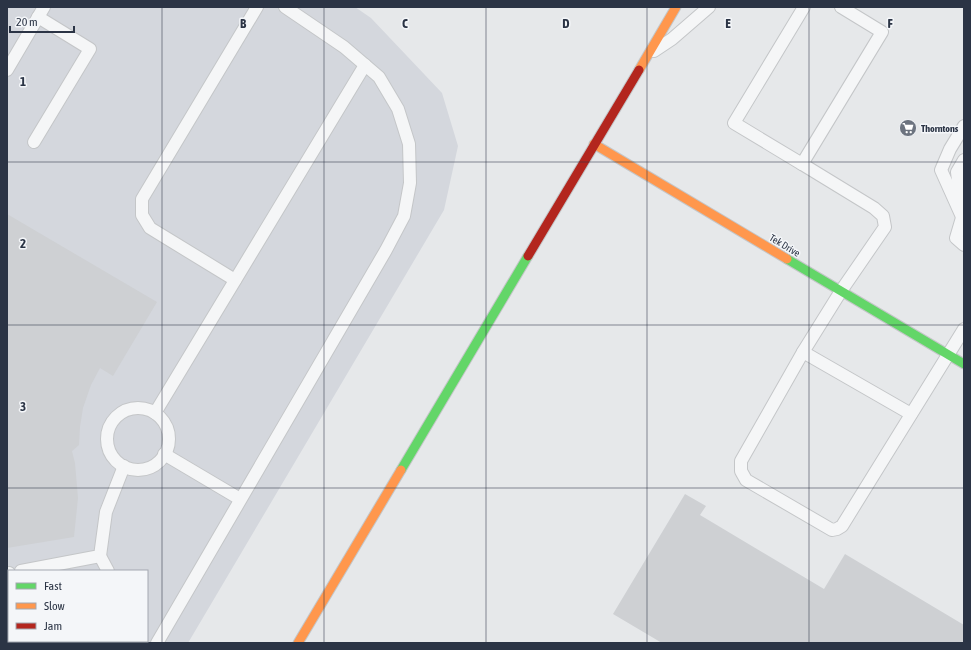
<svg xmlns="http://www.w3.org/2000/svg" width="971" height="650" font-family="'Asap Condensed',sans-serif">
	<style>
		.built { fill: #d4d7dd; fill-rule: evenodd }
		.building { fill: #ced0d3 }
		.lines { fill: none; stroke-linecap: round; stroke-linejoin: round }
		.lane-casing { stroke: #c4c6c8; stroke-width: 14 }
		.fast-casing { stroke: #c4c6c8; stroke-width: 11 }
		.slow-casing { stroke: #c4c6c8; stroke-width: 11 }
		.jam-casing { stroke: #c4c6c8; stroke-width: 11 }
		.lane { stroke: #f5f6f7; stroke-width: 12 }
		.fast { stroke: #63d668; stroke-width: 9 }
		.slow { stroke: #ff974d; stroke-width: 9 }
		.jam { stroke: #b3261e; stroke-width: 9 }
		.grid { fill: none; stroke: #2b3445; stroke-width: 1; stroke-opacity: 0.55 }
		.labels { text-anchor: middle; stroke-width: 3; stroke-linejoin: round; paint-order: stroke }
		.poi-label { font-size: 10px; font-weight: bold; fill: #2b3445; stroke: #f4f6f9; text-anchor: start }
		.street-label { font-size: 10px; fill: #2b3445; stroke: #f4f6f9 }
		.grid-label { font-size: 13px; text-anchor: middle; font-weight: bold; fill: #2b3445; stroke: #f4f6f9; stroke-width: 3; stroke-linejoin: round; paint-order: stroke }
	</style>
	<rect width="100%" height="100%" fill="#e6e8ea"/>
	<path class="built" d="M 7,7 L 355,7 L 371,18 L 442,93 L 458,146 L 444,210 L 188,643 L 7,643 ZM 9,571 L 147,571 L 147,641 L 9,641 Z"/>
	<g class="building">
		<path d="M 7,214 L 157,302 L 113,376 L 100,368 L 91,385 L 83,408 L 80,427 L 79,445 L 72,451 L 75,463 L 78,498 L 74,537 L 7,548 Z"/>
		<path d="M 685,494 L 706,506 L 700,515 L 824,589 L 845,554 L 964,625 L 964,643 L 662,643 L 613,614 Z"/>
	</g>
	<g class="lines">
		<g class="lane-casing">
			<g id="lane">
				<path d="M 804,7 L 734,123 L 802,164 L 882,32 L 841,7"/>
				<path d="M 654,51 L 672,39 L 709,7"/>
				<path d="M 7,70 L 44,7"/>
				<path d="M 34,142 L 90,49 L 38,17"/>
				<path d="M 802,164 L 874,208 L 883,216 L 885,227 L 841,291 L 803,352 L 741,461 L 741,471 L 746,480 L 832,530 L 837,529 L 842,526 L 964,329"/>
				<path d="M 961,206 L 957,172 L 964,160"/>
				<path d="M 964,211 L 956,238 L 964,245"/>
				<path d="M 963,219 L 941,170 L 950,149 L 964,126"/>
				<path d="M 235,280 L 150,228 L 142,215 L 142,199 L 257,7"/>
				<path d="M 803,352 L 911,414"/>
				<circle cx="138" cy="439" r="31"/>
				<path d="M 155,413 L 365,65"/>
				<path d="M 164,454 L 240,499"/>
				<path d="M 100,556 L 108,571"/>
				<path d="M 21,571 L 100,556 L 106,512 L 124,466"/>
				<path d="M 7,574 L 9,573"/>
				<path d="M 68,641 L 69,643"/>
				<path d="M 130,641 L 130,643"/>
				<path d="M 157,643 L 386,250 L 404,216 L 410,183 L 409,144 L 398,109 L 379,77 L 344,47 L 285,7"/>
			</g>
		</g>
		<g class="fast-casing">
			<g id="fast">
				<path d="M 787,259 L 964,364"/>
				<path d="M 401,470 L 528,256"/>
			</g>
		</g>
		<g class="slow-casing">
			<g id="slow">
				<path d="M 639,70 L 676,7"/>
				<path d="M 594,144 L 787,259"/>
				<path d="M 298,643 L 401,470"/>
			</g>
		</g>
		<g class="jam-casing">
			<path id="jam" d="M 528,256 L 639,70"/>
		</g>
		<use href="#lane" class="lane"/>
		<use href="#fast" class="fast"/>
		<use href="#slow" class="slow"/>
		<use href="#jam" class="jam"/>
	</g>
	<path class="grid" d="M 162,7 L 162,643M 324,7 L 324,643M 486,7 L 486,643M 647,7 L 647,643M 809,7 L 809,643M 7,162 L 964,162M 7,325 L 964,325M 7,488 L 964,488"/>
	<defs>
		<g id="supermarket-disc" transform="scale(0.9)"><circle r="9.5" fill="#6c737f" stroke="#f4f6f9"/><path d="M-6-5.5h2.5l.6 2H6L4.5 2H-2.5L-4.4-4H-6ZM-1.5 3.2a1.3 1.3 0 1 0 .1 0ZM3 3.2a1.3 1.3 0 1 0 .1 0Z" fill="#fff"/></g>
	</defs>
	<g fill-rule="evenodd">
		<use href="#supermarket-disc" x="908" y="128"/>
	</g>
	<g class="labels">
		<g class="poi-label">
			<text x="921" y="132">Thorntons</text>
		</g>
		<g class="street-label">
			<text transform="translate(785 245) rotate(31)" y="4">Tek Drive</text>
		</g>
	</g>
	<g class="grid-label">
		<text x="243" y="28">B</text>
		<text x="405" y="28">C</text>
		<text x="566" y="28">D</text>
		<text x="728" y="28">E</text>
		<text x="890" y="28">F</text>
		<text x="23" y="86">1</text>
		<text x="23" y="248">2</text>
		<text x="23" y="411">3</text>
	</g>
	<rect width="971" height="650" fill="none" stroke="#2b3445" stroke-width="16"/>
	<rect x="8" y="570" width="140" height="72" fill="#f4f6f9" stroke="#a4a8b1"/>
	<rect x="16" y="583" width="20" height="6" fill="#63d668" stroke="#a4a8b1"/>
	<text x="44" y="590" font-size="12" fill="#2b3445">Fast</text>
	<rect x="16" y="603" width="20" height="6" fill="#ff974d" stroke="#a4a8b1"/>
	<text x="44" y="610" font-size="12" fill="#2b3445">Slow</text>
	<rect x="16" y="623" width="20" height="6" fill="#b3261e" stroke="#a4a8b1"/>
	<text x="44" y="630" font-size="12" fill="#2b3445">Jam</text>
	<path d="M10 26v6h64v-6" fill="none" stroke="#2b3445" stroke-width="2"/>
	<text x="16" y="26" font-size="12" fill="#2b3445" stroke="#f4f6f9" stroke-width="3" paint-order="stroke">20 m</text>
</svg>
